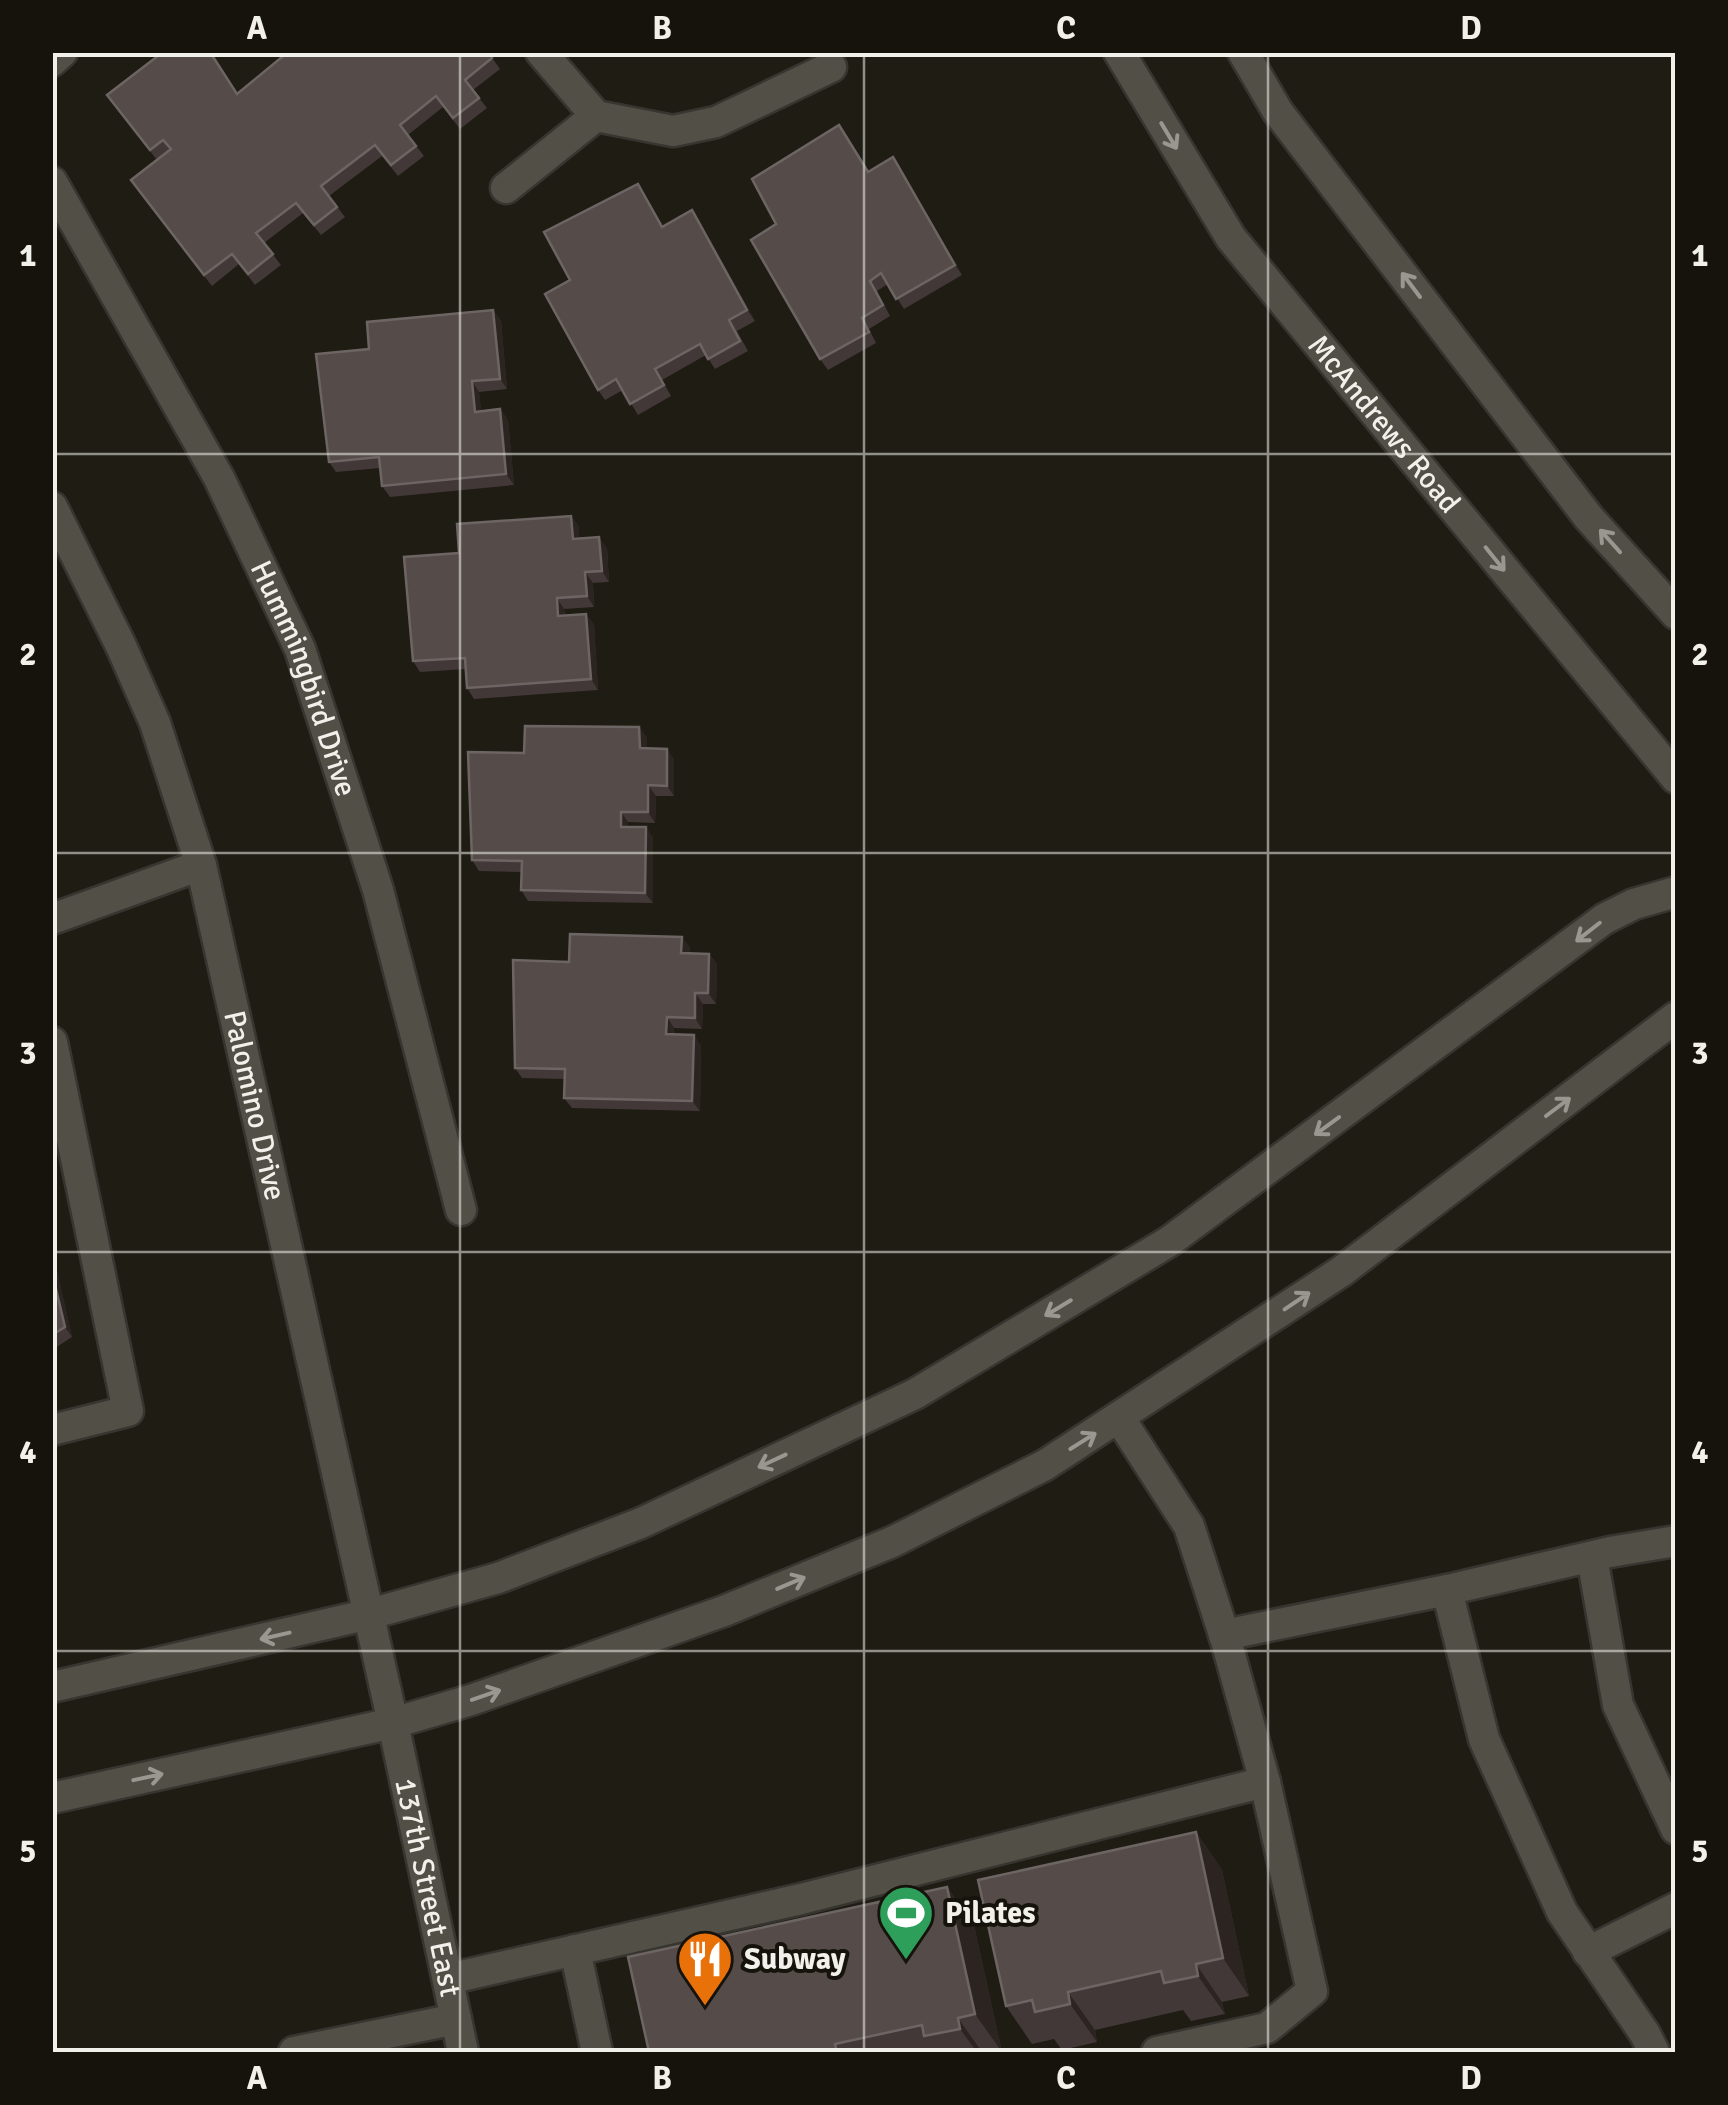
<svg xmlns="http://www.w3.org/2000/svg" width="1728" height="2105" font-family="Signika,sans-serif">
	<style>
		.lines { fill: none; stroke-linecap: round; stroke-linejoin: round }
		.lane-casing { stroke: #373530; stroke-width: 35 }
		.street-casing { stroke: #373530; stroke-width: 35 }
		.secondary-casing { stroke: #373530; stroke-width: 35 }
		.lane { stroke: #524f46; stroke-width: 30 }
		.street { stroke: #524f46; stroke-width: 30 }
		.secondary { stroke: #524f46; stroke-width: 30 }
		.wall { fill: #423837 }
		.shaded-wall { fill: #2c2420 }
		.building { fill: #554c4a; stroke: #6d6563; stroke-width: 2.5 }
		.oneway { stroke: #9a9790 }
		.grid { fill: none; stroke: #f1f0ea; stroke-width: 2.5; stroke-opacity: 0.55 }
		.labels { text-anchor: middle; stroke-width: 8; stroke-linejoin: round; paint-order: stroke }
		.street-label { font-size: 30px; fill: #f1f0ea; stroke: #15130b }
		.poi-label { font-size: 30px; font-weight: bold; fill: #f1f0ea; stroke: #15130b; text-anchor: start }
		.neatline { fill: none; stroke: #f1f0ea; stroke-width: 4 }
		.grid-label { font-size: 32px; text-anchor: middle; font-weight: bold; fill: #f1f0ea }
	</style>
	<rect width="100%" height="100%" fill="#1e1c13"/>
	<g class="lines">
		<g class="lane-casing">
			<g id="lane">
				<path d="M 52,919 L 201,865"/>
				<path d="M 52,1042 L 128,1411 L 52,1430"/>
				<path d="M 1592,1557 L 1618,1705 L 1676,1829"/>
				<path d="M 1224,1635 L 1447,1590"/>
				<path d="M 575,1950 L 597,2052"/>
				<path d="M 1588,1952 L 1676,1908"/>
				<path d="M 448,1979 L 801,1899 L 1265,1782 L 1227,1644 L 1189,1526 L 1120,1419"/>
				<path d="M 294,2052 L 456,2019"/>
				<path d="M 1157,2052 L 1267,2028 L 1312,1991 L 1265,1782"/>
				<path d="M 1654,2052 L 1645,2034 L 1562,1912 L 1484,1739 L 1447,1590 L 1610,1552 L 1676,1541"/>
			</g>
		</g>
		<g class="street-casing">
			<g id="street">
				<path d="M 541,52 L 596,116"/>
				<path d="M 52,61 L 62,52"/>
				<path id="s1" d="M 52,182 L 219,478 L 300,649 L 378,890 L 461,1210"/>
				<path d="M 506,188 L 596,116 L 673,131 L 716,122 L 831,67"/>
				<path id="s2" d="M 393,1723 L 463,2052"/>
			</g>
		</g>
		<g class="secondary-casing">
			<g id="secondary">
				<path id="s3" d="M 1119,52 L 1231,238 L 1676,778"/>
				<path d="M 1243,52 L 1278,112 L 1589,518 L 1676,614"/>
				<path id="s4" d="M 52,507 L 121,646 L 155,723 L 201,865 L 393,1723"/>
				<path d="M 52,1687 L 370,1614 L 498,1578 L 641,1523 L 915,1394 L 1170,1241 L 1604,919 L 1634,904 L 1676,892"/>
				<path d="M 52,1798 L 393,1723 L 471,1700 L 724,1611 L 892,1542 L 1045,1465 L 1342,1271 L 1676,1017"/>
			</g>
		</g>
		<use href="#lane" class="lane"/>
		<use href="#street" class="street"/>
		<use href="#secondary" class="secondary"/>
	</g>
	<g class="wall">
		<path d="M 488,52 L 500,69 L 473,90 L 487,108 L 460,129 L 443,107 L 408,135 L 424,156 L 398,176 L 382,156 L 329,196 L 345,217 L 321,235 L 303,213 L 264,243 L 281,265 L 255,285 L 239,264 L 212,286 L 138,191 L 157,160 L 115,106 L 238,94 Z"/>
		<path d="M 847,136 L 869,171 L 900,168 L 962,275 L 904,309 L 888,284 L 877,291 L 890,316 L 869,329 L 876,343 L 828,370 L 820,359 L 776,224 Z"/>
		<path d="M 645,195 L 663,226 L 699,220 L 755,321 L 737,331 L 748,351 L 715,369 L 706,355 L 662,380 L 671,396 L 638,415 L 623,390 L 605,400 L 598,390 L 570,280 Z"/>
		<path d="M 493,310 L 501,321 L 507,389 L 479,392 L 481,411 L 500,409 L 508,420 L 514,485 L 390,497 L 382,486 L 380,468 L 336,472 L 329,462 L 369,349 Z"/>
		<path d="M 571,516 L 579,527 L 579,538 L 607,548 L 609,582 L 593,583 L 594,607 L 564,609 L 565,615 L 594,624 L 598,690 L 474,699 L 467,688 L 466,669 L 420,672 L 413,661 L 459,553 Z"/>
		<path d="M 639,727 L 647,738 L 647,748 L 674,759 L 674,796 L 656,796 L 655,823 L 628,822 L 628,827 L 653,837 L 653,903 L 528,901 L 521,890 L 521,872 L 479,871 L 472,860 L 524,753 Z"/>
		<path d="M 690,947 L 689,953 L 709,954 L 717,964 L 716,1004 L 703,1004 L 702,1029 L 674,1028 L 674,1034 L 701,1045 L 700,1111 L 572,1108 L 564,1098 L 565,1079 L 522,1078 L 515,1068 L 569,962 Z"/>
		<path d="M 52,1249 L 72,1337 L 52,1350 Z"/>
		<path d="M 1196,1832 L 1222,1870 L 1249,1996 L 1222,2002 L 1225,2014 L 1191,2021 L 1183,2010 L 1095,2030 L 1097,2042 L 1062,2050 L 1054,2039 L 1032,2044 L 1006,2006 Z"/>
		<path d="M 947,1887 L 974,1925 L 1002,2052 L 649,2052 Z"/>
	</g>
	<g class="shaded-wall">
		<path d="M 893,157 L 900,168 L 962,275 L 955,265 Z"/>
		<path d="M 692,210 L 699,220 L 755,321 L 747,310 Z"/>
		<path d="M 493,310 L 501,321 L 507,389 L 500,379 Z"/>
		<path d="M 472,381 L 479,392 L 483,422 L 475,412 Z"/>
		<path d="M 500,409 L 508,420 L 514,485 L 506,474 Z"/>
		<path d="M 571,516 L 579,527 L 580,549 L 573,539 Z"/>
		<path d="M 599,537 L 607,548 L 609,582 L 602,571 Z"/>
		<path d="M 585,572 L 593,583 L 594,607 L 587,596 Z"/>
		<path d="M 557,598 L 564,609 L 566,626 L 558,616 Z"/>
		<path d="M 586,614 L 594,624 L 598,690 L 591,679 Z"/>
		<path d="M 639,727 L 647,738 L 647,759 L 640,748 Z"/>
		<path d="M 667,749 L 674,759 L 674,796 L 667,786 Z"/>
		<path d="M 648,785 L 656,796 L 655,823 L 648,812 Z"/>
		<path d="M 621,812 L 628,822 L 628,837 L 621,827 Z"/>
		<path d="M 646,827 L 653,837 L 653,903 L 645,893 Z"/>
		<path d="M 682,937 L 690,947 L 689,964 L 681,953 Z"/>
		<path d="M 709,954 L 717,964 L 716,1004 L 708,993 Z"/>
		<path d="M 695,993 L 703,1004 L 702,1029 L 695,1018 Z"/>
		<path d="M 667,1017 L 674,1028 L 673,1045 L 666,1034 Z"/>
		<path d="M 694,1035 L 701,1045 L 700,1111 L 692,1101 Z"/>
		<path d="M 52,1249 L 72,1337 L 65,1327 L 52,1272 Z"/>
		<path d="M 1196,1832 L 1222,1870 L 1249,1996 L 1223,1958 Z"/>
		<path d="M 947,1887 L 974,1925 L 1002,2052 L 975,2014 Z"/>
		<path d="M 1196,1964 L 1222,2002 L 1225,2014 L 1198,1976 Z"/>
		<path d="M 1068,1992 L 1095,2030 L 1097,2042 L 1070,2004 Z"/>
		<path d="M 958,2018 L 982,2052 L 977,2052 L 960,2029 Z"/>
	</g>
	<g class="building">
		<path d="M 163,52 L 210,52 L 237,94 L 288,52 L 488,52 L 492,58 L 465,80 L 479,98 L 453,118 L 436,96 L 400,125 L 416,146 L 391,165 L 375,145 L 321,186 L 337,207 L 314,225 L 296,203 L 256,233 L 273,254 L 248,274 L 232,254 L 204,275 L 131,180 L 171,149 L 163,140 L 150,150 L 107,95 Z"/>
		<path d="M 839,125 L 868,172 L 893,157 L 955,265 L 896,299 L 881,273 L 870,281 L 883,305 L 862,318 L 869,332 L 820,359 L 751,240 L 776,224 L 752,179 Z"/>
		<path d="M 638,184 L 662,227 L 692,210 L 747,310 L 729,320 L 740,341 L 708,359 L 700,344 L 655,369 L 664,385 L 630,404 L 616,379 L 598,390 L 545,294 L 570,280 L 544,232 Z"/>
		<path d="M 493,310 L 500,379 L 472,381 L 475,412 L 500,409 L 506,474 L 382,486 L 379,457 L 329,462 L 316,354 L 369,349 L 367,322 Z"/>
		<path d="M 571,516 L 573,539 L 599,537 L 602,571 L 585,572 L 587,596 L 557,598 L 558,616 L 586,614 L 591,679 L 467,688 L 465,658 L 413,661 L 404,557 L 459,553 L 457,524 Z"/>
		<path d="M 525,726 L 639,727 L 640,748 L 667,749 L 667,786 L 648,785 L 648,812 L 621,812 L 621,827 L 646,827 L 645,893 L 521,890 L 522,861 L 472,860 L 468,752 L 524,753 Z"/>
		<path d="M 570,934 L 682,937 L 681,953 L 709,954 L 708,993 L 695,993 L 695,1018 L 667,1017 L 666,1034 L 694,1035 L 692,1101 L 564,1098 L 565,1069 L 515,1068 L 513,960 L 569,962 Z"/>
		<path d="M 52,1272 L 65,1327 L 52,1335 Z"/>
		<path d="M 1196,1832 L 1223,1958 L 1196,1964 L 1198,1976 L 1164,1983 L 1161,1971 L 1068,1992 L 1070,2004 L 1035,2012 L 1032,2000 L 1006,2006 L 978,1880 Z"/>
		<path d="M 947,1887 L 975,2014 L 958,2018 L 960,2029 L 924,2036 L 922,2025 L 835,2044 L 837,2052 L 649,2052 L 628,1957 Z"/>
	</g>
	<defs><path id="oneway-shaft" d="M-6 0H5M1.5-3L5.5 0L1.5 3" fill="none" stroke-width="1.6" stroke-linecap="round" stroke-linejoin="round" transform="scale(2.5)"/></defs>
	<g class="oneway">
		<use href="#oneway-shaft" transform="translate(1169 136) rotate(59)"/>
		<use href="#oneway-shaft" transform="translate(1411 285) rotate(-127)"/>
		<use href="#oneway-shaft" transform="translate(1610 541) rotate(-132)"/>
		<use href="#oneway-shaft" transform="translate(1495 559) rotate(51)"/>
		<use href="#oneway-shaft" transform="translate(1588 932) rotate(142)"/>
		<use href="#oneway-shaft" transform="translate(1558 1107) rotate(-37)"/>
		<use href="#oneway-shaft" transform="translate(1327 1126) rotate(144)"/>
		<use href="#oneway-shaft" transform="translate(1297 1301) rotate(-34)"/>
		<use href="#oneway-shaft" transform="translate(1058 1308) rotate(149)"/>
		<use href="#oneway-shaft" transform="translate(1083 1441) rotate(-32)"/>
		<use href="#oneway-shaft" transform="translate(772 1461) rotate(155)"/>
		<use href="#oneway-shaft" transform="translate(791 1583) rotate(-23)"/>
		<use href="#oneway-shaft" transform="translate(275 1636) rotate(167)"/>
		<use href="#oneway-shaft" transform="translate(486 1695) rotate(-19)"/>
		<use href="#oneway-shaft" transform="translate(148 1777) rotate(-12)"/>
	</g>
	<path class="grid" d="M 460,52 L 460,2052M 864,52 L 864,2052M 1268,52 L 1268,2052M 52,454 L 1676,454M 52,853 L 1676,853M 52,1252 L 1676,1252M 52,1651 L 1676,1651"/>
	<defs>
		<g id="stadium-pin" transform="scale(2.875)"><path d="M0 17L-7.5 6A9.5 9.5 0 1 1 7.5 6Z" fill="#2e9e5b" stroke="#15130b"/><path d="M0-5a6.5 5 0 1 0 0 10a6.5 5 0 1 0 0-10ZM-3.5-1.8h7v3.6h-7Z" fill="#fff"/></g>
		<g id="restaurant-pin" transform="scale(2.875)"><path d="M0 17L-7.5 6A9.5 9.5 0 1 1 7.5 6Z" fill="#e8710a" stroke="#15130b"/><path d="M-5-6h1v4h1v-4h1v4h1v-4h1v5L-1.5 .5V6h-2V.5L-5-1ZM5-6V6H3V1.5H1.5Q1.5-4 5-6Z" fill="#fff"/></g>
	</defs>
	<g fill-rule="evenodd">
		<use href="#stadium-pin" x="906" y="1913"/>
		<use href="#restaurant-pin" x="705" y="1959"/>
	</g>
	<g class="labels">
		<g class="street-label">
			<text dy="10" stroke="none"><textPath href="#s3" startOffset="458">McAndrews Road</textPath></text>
			<text dy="10" stroke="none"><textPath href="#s1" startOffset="558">Hummingbird Drive</textPath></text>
			<text dy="10" stroke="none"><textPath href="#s4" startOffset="635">Palomino Drive</textPath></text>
			<text dy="10" stroke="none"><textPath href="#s2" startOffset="168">137th Street East</textPath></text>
		</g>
		<g class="poi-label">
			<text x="945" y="1923">Pilates</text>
			<text x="744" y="1969">Subway</text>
		</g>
	</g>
	<rect width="1728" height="2105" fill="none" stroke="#15130b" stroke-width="110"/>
	<rect x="55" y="55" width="1618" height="1995" class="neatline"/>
	<g class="grid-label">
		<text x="257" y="39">A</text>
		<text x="662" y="39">B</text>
		<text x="1066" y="39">C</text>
		<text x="1471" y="39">D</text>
		<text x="28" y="266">1</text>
		<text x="1700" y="266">1</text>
		<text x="28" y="665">2</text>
		<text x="1700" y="665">2</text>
		<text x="28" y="1064">3</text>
		<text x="1700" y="1064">3</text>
		<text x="28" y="1463">4</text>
		<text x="1700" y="1463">4</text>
		<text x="28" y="1862">5</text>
		<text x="1700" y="1862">5</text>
		<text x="257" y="2089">A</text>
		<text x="662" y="2089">B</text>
		<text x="1066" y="2089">C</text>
		<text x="1471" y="2089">D</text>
	</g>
</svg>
